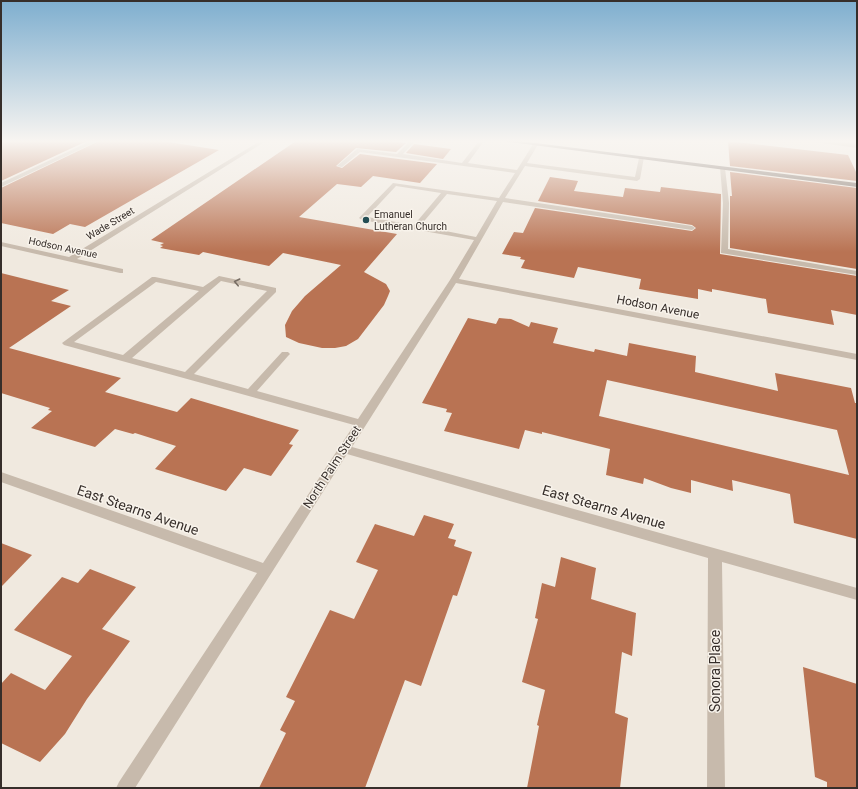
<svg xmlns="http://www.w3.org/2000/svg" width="858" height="789" font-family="Roboto,sans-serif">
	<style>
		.building { fill: #b97353; fill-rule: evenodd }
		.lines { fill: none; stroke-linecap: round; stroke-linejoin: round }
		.minor { fill: #c7baac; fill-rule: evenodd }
		.major { fill: #76675d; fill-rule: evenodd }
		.oneway { stroke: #776d64 }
		.poi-dot { fill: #244d53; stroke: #f8f3eb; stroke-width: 1.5 }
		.labels { text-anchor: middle; stroke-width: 3; stroke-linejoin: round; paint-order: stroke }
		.far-poi-label { font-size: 10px; fill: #362e2a; stroke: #f8f3eb; text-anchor: start }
		.far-street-label { font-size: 10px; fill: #362e2a; stroke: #f8f3eb }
		.street-label { font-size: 12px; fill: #362e2a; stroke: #f8f3eb }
		.near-street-label { font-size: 14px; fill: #362e2a; stroke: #f8f3eb }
	</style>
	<rect width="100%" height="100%" fill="#f0e9df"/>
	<g class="building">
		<path d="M 1,141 L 87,141 L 1,181 Z"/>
		<path d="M 99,141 L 162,141 L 219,150 L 85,227 L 70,224 L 53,234 L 1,223 L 1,188 Z"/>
		<path d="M 296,141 L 390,141 L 406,143 L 396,152 L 356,148 L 336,166 L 342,168 L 360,154 L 437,164 L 420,183 L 373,176 L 361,187 L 337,184 L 299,217 L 397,234 L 364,272 L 386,284 L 390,291 L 388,296 L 384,305 L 358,339 L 346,346 L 335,348 L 322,348 L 299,343 L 286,337 L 285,325 L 292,311 L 305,296 L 341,265 L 283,253 L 269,266 L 203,252 L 199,255 L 160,248 L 163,246 L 160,245 L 164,243 L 151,240 Z"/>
		<path d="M 728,141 L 848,155 L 857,174 L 857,181 L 730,166 Z"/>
		<path d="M 414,144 L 451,149 L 443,159 L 406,153 Z"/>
		<path d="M 730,172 L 857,188 L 857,269 L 730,248 L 730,196 L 732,196 Z"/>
		<path d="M 550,177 L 578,181 L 574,191 L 623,197 L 625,188 L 660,192 L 661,187 L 721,194 L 720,254 L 857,276 L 857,315 L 831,310 L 834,325 L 768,313 L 766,299 L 712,289 L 712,292 L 698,289 L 698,299 L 639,289 L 641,279 L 578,267 L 574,278 L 521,268 L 525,260 L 520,259 L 521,257 L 502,254 L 514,232 L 523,233 L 535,208 L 692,231 L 696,228 L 692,225 L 538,201 Z"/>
		<path d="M 1,273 L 69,290 L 51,301 L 71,306 L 9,348 L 121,378 L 105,392 L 177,412 L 191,398 L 299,430 L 289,444 L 293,445 L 271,476 L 244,468 L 226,491 L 155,469 L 176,446 L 135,433 L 133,434 L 115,429 L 95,447 L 31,428 L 52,411 L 48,410 L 50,408 L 1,393 Z"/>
		<path d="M 468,318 L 496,324 L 499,318 L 511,319 L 529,327 L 531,322 L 558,328 L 553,343 L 594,352 L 595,349 L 627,356 L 629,343 L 696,356 L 695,372 L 778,391 L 775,373 L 851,388 L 855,403 L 857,403 L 857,539 L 794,523 L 790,494 L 732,480 L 733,491 L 691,480 L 691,493 L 671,488 L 644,478 L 643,484 L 606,475 L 610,449 L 542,432 L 542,434 L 525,430 L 519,449 L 444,431 L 452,413 L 446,412 L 447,409 L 422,403 ZM 607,380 L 837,430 L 849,475 L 599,416 Z"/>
		<path d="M 424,515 L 454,524 L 448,538 L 456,540 L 454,546 L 472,552 L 457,596 L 453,595 L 421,686 L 405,680 L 365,788 L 259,788 L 286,733 L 280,730 L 295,701 L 286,697 L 330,610 L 354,619 L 378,570 L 356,562 L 375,524 L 414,536 Z"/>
		<path d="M 1,543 L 32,555 L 1,587 Z"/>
		<path d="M 561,557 L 596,568 L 591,599 L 636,613 L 632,656 L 622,652 L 615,713 L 628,718 L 620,788 L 527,788 L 539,726 L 537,725 L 545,690 L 522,682 L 538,619 L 535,618 L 542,583 L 555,587 Z"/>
		<path d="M 90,569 L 136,587 L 102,629 L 130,641 L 87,699 L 65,734 L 40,762 L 1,743 L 1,684 L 11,673 L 45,690 L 72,656 L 14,630 L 62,577 L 78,583 Z"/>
		<path d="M 803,667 L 857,684 L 857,788 L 827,788 L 827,782 L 815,777 Z"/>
	</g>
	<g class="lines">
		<g class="minor">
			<path d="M 91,141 L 98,141 L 1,187 L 1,183 Z"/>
			<path d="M 260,141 L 266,141 L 77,259 L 123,269 L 123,273 L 120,273 L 1,246 L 1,242 L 69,257 Z"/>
			<path d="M 410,141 L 415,141 L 403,154 L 462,163 L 479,141 L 484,141 L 468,163 L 517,170 L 535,141 L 540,141 L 527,163 L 635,177 L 639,158 L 644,157 L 640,179 L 637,181 L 525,166 L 505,198 L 692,226 L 695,228 L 692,230 L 503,202 L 459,279 L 857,354 L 857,360 L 456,283 L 352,447 L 857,588 L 857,600 L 722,562 L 725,788 L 707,788 L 708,558 L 347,454 L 135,788 L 116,788 L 119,782 L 257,573 L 1,482 L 1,472 L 263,563 L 354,425 L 64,345 L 62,343 L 152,277 L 155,277 L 203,287 L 219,276 L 276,288 L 276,292 L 194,374 L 248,389 L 282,352 L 288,352 L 290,354 L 288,356 L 257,391 L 358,419 L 450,280 L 474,240 L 362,220 L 359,218 L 393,183 L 499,198 L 515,173 L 360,152 L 342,167 L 337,166 L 357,149 L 397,154 ZM 396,186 L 441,193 L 414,225 L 367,217 ZM 447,194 L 497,201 L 476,237 L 420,226 ZM 221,281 L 267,291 L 185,372 L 132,358 ZM 156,282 L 199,291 L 123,355 L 74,342 Z"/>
			<path d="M 808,141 L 827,141 L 857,144 L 857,148 Z"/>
			<path d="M 720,167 L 725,168 L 729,203 L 728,249 L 857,271 L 857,275 L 721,253 L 723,203 Z"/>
		</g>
		<path class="major" d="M 503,141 L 519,141 L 857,183 L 857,187 Z"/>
	</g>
	<defs><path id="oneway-chevron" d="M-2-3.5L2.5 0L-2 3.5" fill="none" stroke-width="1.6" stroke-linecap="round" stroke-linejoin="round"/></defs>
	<use class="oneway" href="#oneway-chevron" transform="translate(237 282) rotate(-167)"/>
	<linearGradient id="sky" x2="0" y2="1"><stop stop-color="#7eaecf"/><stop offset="0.56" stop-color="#f8f5f1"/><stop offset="1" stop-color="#f8f5f1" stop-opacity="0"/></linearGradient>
	<rect width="858" height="252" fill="url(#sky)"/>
	<circle class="poi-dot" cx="366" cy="220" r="4"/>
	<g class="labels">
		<g class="far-poi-label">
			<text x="374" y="218">Emanuel<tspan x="374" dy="12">Lutheran Church</tspan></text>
		</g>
		<g class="far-street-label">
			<text transform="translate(110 223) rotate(-31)" y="4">Wade Street</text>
			<text transform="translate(63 247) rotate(12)" y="4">Hodson Avenue</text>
		</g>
		<g class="street-label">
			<text transform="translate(658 307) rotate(11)" y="4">Hodson Avenue</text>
			<text transform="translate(332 467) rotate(-57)" y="4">North Palm Street</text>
		</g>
		<g class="near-street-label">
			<text transform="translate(604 507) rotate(16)" y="5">East Stearns Avenue</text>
			<text transform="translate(138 510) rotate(19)" y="5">East Stearns Avenue</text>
			<text transform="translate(715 671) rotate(-90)" y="5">Sonora Place</text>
		</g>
	</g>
	<rect width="858" height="789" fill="none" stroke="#362e2a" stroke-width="4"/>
</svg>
